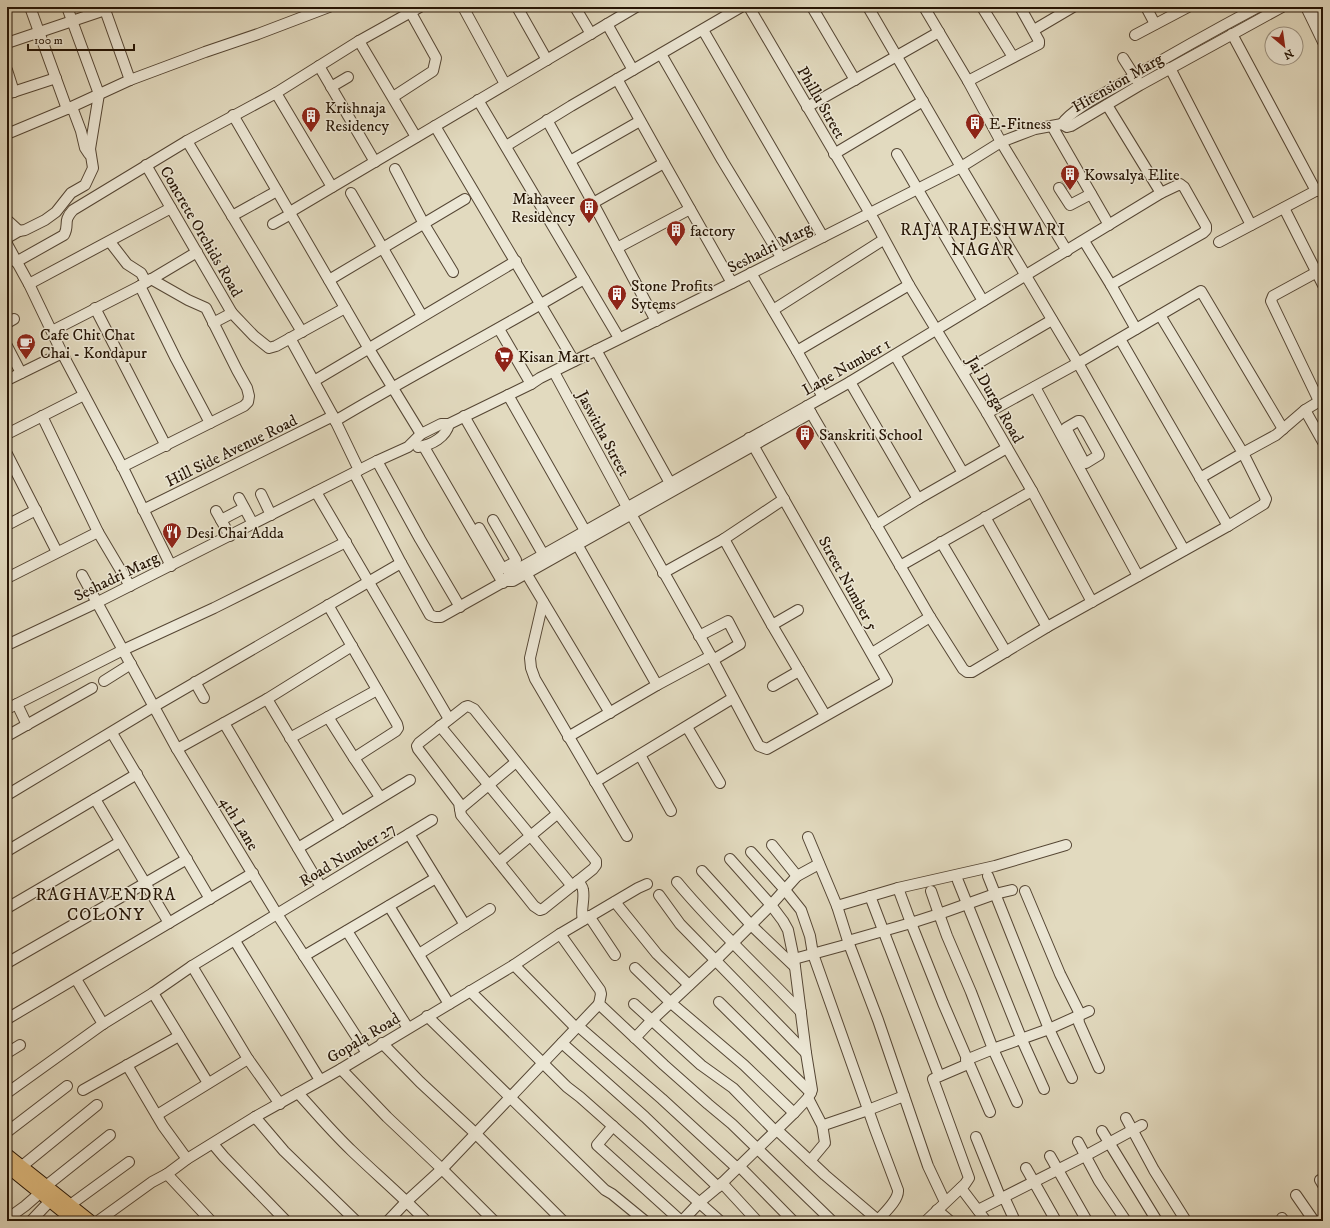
<svg xmlns="http://www.w3.org/2000/svg" width="1330" height="1228" font-family="'IM FELL DW Pica',serif">
	<style>
		.lines { fill: none; stroke-linecap: round; stroke-linejoin: round }
		.minor-tunnel { stroke: #bcb39a; stroke-width: 10; stroke-dasharray: 10 5; stroke-linecap: butt }
		.minor-casing { stroke: #554634; stroke-width: 12 }
		.major-casing { stroke: #261505; stroke-width: 14 }
		.minor { stroke: #ece7d5; stroke-width: 10 }
		.major { stroke: #e1bd80; stroke-width: 12 }
		.labels { text-anchor: middle; stroke-width: 3; stroke-linejoin: round; paint-order: stroke }
		.street-label { font-size: 16px; fill: #261505; stroke: #ece7d5 }
		.poi-label { font-size: 16px; fill: #261505; stroke: #ece7d5; text-anchor: start }
		.neighbourhood-label { font-size: 17px; letter-spacing: 1px; fill: #261505; stroke: #ece7d5 }
	</style>
	<rect width="100%" height="100%" fill="#e2dabf"/>
	<filter id="stains"><feTurbulence type="fractalNoise" baseFrequency=".005" numOctaves="4"/><feColorMatrix values="0 0 0 0 .2 0 0 0 0 .09 0 0 0 0 .02 0 0 0 .5 -.17"/></filter>
	<radialGradient id="worn" r=".72"><stop offset=".6" stop-color="#630" stop-opacity="0"/><stop offset="1" stop-color="#630" stop-opacity=".3"/></radialGradient>
	<g class="lines">
		<path class="minor-tunnel" d="M 1059,188 L 1073,180"/>
		<g class="minor-casing">
			<g id="minor">
				<path d="M 30,7 L 67,109"/>
				<path d="M 104,7 L 130,80"/>
				<path d="M 463,7 L 505,84"/>
				<path d="M 517,7 L 547,60"/>
				<path d="M 575,7 L 591,34"/>
				<path d="M 749,7 L 875,222 L 909,285 L 987,413 L 1032,491 L 1092,602"/>
				<path d="M 812,7 L 855,80"/>
				<path d="M 868,7 L 961,167 L 1078,363 L 1184,550"/>
				<path d="M 924,7 L 968,81 L 1001,142 L 1067,251"/>
				<path d="M 982,7 L 1013,57"/>
				<path d="M 1146,7 L 1155,24"/>
				<path d="M 1306,7 L 1323,42"/>
				<path d="M 1315,7 L 1323,23"/>
				<path d="M 607,24 L 633,70"/>
				<path d="M 703,30 L 823,237"/>
				<path d="M 1034,30 L 1073,7"/>
				<path d="M 1232,34 L 1316,191"/>
				<path d="M 1135,35 L 1188,7"/>
				<path d="M 359,41 L 416,137"/>
				<path d="M 7,43 L 105,10"/>
				<path d="M 661,54 L 722,160 L 781,257"/>
				<path d="M 1123,58 L 1137,80"/>
				<path d="M 319,66 L 375,162"/>
				<path d="M 1170,68 L 1251,225"/>
				<path d="M 7,70 L 14,92"/>
				<path d="M 968,81 L 1039,44 L 1039,41 L 1020,7"/>
				<path d="M 331,87 L 348,77"/>
				<path d="M 7,94 L 56,78"/>
				<path d="M 393,97 L 433,71 L 436,58 L 411,13"/>
				<path d="M 478,100 L 619,338"/>
				<path d="M 1107,105 L 1161,193"/>
				<path d="M 72,107 L 81,131 L 85,148 L 89,154"/>
				<path d="M 807,107 L 939,32"/>
				<path d="M 233,115 L 369,349 L 421,434"/>
				<path d="M 547,120 L 593,203 L 664,163 L 617,79"/>
				<path d="M 1062,124 C 1071,110 1103,94 1119,85 C 1165,58 1211,32 1258,7"/>
				<path d="M 435,126 L 574,361"/>
				<path d="M 1052,126 L 1109,225"/>
				<path d="M 7,134 L 67,109 L 130,80 L 205,52 L 258,34 L 329,7"/>
				<path d="M 187,141 L 302,332"/>
				<path d="M 506,146 L 571,106 L 741,7"/>
				<path d="M 834,154 L 923,101"/>
				<path d="M 897,154 L 983,301"/>
				<path d="M 570,161 L 640,121"/>
				<path d="M 664,163 L 732,283"/>
				<path d="M 146,165 L 232,313"/>
				<path d="M 395,169 L 424,224 L 453,272"/>
				<path d="M 332,187 L 276,93 L 359,41 L 420,7"/>
				<path d="M 1059,188 L 1070,205 L 1091,194"/>
				<path d="M 351,193 L 422,316"/>
				<path d="M 593,203 L 656,321"/>
				<path d="M 1284,208 L 1323,285"/>
				<path d="M 290,212 L 636,7"/>
				<path d="M 232,216 L 277,191"/>
				<path d="M 7,220 L 19,231"/>
				<path d="M 273,224 L 291,214"/>
				<path d="M 7,238 L 19,231 L 25,230 L 45,220 L 56,212 L 71,193 L 85,185 L 93,168 L 90,149 L 99,94 L 67,7"/>
				<path d="M 110,242 L 127,264 L 141,273 L 146,282"/>
				<path d="M 1219,242 L 1323,187"/>
				<path d="M 7,244 L 29,284 L 62,353"/>
				<path d="M 617,248 L 690,209"/>
				<path d="M 16,262 L 64,235 C 70,224 62,222 73,210 L 187,141 L 276,93"/>
				<path d="M 1317,272 L 1273,296 L 1271,301 L 1319,401"/>
				<path d="M 751,273 L 797,351 L 823,397"/>
				<path d="M 329,280 L 465,199"/>
				<path d="M 29,284 L 171,208"/>
				<path d="M 1111,285 L 1136,329"/>
				<path d="M 140,286 L 176,359 L 210,423"/>
				<path d="M 95,308 L 166,446"/>
				<path d="M 773,310 L 883,240"/>
				<path d="M 1160,315 L 1243,453 L 1200,478"/>
				<path d="M 7,323 L 14,319"/>
				<path d="M 213,323 L 232,313 L 254,336 L 269,348 L 276,346 L 345,308"/>
				<path d="M 499,329 L 531,384"/>
				<path d="M 52,331 L 140,286 L 197,252"/>
				<path d="M 290,338 L 333,416 L 359,470"/>
				<path d="M 1120,339 L 1228,526"/>
				<path d="M 7,346 L 21,373"/>
				<path d="M 596,350 L 670,483"/>
				<path d="M 797,351 L 909,285"/>
				<path d="M 895,355 L 963,473"/>
				<path d="M 554,372 L 627,507 L 711,656 L 759,746 L 767,749 L 887,681 L 749,438"/>
				<path d="M 963,372 L 1052,320"/>
				<path d="M 7,380 L 62,353 L 124,470 L 171,566"/>
				<path d="M 314,381 L 516,261"/>
				<path d="M 850,382 L 918,499"/>
				<path d="M 1035,387 L 1138,576"/>
				<path d="M 508,395 L 588,536"/>
				<path d="M 807,406 L 930,617 L 963,669 L 967,672 L 972,672 L 1047,627 L 1228,526 L 1264,504 L 1266,499 L 1243,453 L 1276,435 L 1305,410 L 1323,399"/>
				<path d="M 1305,410 L 1323,442"/>
				<path d="M 987,413 L 1078,363 L 1201,291 L 1283,429"/>
				<path d="M 42,416 L 98,532 L 130,586"/>
				<path d="M 464,416 L 543,554"/>
				<path d="M 335,421 C 417,372 502,328 584,279"/>
				<path d="M 1078,421 L 1080,421 L 1099,455 L 1086,463 L 1084,462 L 1066,428 Z"/>
				<path d="M 7,434 L 84,395"/>
				<path d="M 418,447 C 432,445 446,437 449,424"/>
				<path d="M 424,447 L 503,583"/>
				<path d="M 7,454 L 57,552"/>
				<path d="M 377,461 L 420,539 L 460,607"/>
				<path d="M 122,467 L 244,406 L 248,402 L 249,396 L 247,388 L 237,370 L 206,308 L 188,300 L 151,279"/>
				<path d="M 354,473 L 401,563 L 430,615 L 435,617 L 441,617 L 505,581 L 513,581 L 811,413"/>
				<path d="M 316,492 L 449,719"/>
				<path d="M 261,494 L 271,515"/>
				<path d="M 239,498 L 253,524"/>
				<path d="M 143,510 L 333,416"/>
				<path d="M 216,511 L 230,536"/>
				<path d="M 985,517 L 1047,627"/>
				<path d="M 221,520 L 244,508"/>
				<path d="M 7,525 L 36,510"/>
				<path d="M 876,525 L 918,499 L 1007,448"/>
				<path d="M 479,528 L 502,568 L 504,568 L 515,562 L 516,560 L 493,520"/>
				<path d="M 574,539 L 657,685"/>
				<path d="M 724,539 L 784,499"/>
				<path d="M 941,542 L 1006,652"/>
				<path d="M 900,566 L 1032,491"/>
				<path d="M 523,568 L 610,713"/>
				<path d="M 663,573 L 724,539 L 772,625 L 825,715"/>
				<path d="M 82,575 L 177,749 L 277,914 L 367,1053"/>
				<path d="M 7,578 L 98,532"/>
				<path d="M 505,581 L 509,574 L 850,382 L 1161,193 L 1180,184 L 1184,187 L 1206,226 L 1206,230 L 1203,233 L 1111,285 L 1084,241"/>
				<path d="M 543,602 L 530,658 L 531,668 L 535,679 L 627,836"/>
				<path d="M 328,605 L 397,724 L 398,728 L 396,731 L 354,758 L 380,797"/>
				<path d="M 772,625 L 798,610"/>
				<path d="M 699,636 L 728,621 L 740,644 L 713,660"/>
				<path d="M 7,645 L 96,603 L 377,461 L 408,447 L 421,434 L 441,424 L 449,424 L 531,384 L 540,378 L 732,283 L 961,167 L 1001,142 L 1035,129 L 1062,124 L 1067,127 L 1071,126 L 1140,85 L 1282,7"/>
				<path d="M 872,653 L 930,617"/>
				<path d="M 104,681 L 131,664"/>
				<path d="M 195,682 L 204,698"/>
				<path d="M 773,686 L 799,671"/>
				<path d="M 267,699 L 341,822"/>
				<path d="M 17,704 L 27,725"/>
				<path d="M 468,706 L 474,709 L 596,861 L 596,865 L 593,869 L 543,909 L 540,910 L 534,906 L 461,815 L 459,803 L 418,749 L 417,746 L 419,743 L 465,707 Z"/>
				<path d="M 7,709 L 123,650 L 214,608 L 346,542"/>
				<path d="M 328,717 L 354,758"/>
				<path d="M 224,723 L 321,887"/>
				<path d="M 440,726 L 572,886"/>
				<path d="M 687,727 L 720,783"/>
				<path d="M 112,733 L 210,899"/>
				<path d="M 7,736 L 92,688"/>
				<path d="M 568,737 L 657,685 L 711,656"/>
				<path d="M 290,738 L 377,690"/>
				<path d="M 177,749 L 267,699 L 352,646"/>
				<path d="M 640,755 L 671,811"/>
				<path d="M 595,782 L 733,698"/>
				<path d="M 7,795 L 153,707 L 401,563"/>
				<path d="M 95,799 L 169,923"/>
				<path d="M 460,809 L 516,762"/>
				<path d="M 409,834 L 465,925"/>
				<path d="M 808,837 L 837,906 L 849,944 L 878,1020 L 928,1166 L 945,1202"/>
				<path d="M 772,845 L 797,876"/>
				<path d="M 298,848 L 410,780"/>
				<path d="M 7,851 L 137,774"/>
				<path d="M 751,852 L 785,890 L 801,910 L 810,936 L 813,954 L 875,1129 L 898,1190 C 899,1200 884,1213 878,1220"/>
				<path d="M 499,862 L 557,814"/>
				<path d="M 702,871 L 751,925 L 795,967"/>
				<path d="M 988,876 L 1049,1029 L 1072,1078"/>
				<path d="M 578,881 C 580,884 583,887 583,890 C 585,900 580,911 583,920"/>
				<path d="M 958,881 L 1022,1040 L 1044,1089"/>
				<path d="M 677,882 C 715,928 760,969 801,1012"/>
				<path d="M 898,888 L 911,923 L 939,914 L 947,936 L 971,992 L 993,1049 L 1049,1029 L 1089,1011"/>
				<path d="M 931,891 L 939,914 L 995,894 L 1012,890"/>
				<path d="M 1025,891 L 1060,974 L 1080,1014"/>
				<path d="M 659,895 L 680,924 L 806,1053"/>
				<path d="M 870,896 L 939,1076"/>
				<path d="M 615,902 L 657,954 L 689,985"/>
				<path d="M 389,906 L 449,1004"/>
				<path d="M 837,906 L 898,888 L 995,866 L 1066,845"/>
				<path d="M 7,908 L 120,842"/>
				<path d="M 589,916 L 615,955"/>
				<path d="M 347,931 L 408,1028"/>
				<path d="M 560,934 L 600,990 L 601,994 L 599,1004 L 664,1065 L 708,1104 L 732,1124 L 832,1221"/>
				<path d="M 235,941 L 320,1080"/>
				<path d="M 848,941 L 911,923 L 943,1003 L 990,1112"/>
				<path d="M 419,954 L 490,909"/>
				<path d="M 304,956 L 436,878"/>
				<path d="M 794,959 L 849,944"/>
				<path d="M 7,963 L 187,859"/>
				<path d="M 514,965 L 576,1028"/>
				<path d="M 192,966 L 248,1059 L 280,1104"/>
				<path d="M 635,968 L 670,1002 L 744,1065 L 794,1113"/>
				<path d="M 76,979 L 103,1024"/>
				<path d="M 470,991 L 567,1087 L 580,1097 L 720,1221"/>
				<path d="M 153,993 L 208,1083"/>
				<path d="M 719,1002 L 811,1093"/>
				<path d="M 634,1004 L 701,1065 L 733,1088 L 775,1131"/>
				<path d="M 1078,1015 L 1079,1023 L 1099,1068"/>
				<path d="M 427,1016 L 605,1190 L 612,1194 L 645,1221"/>
				<path d="M 7,1019 L 253,873"/>
				<path d="M 578,1026 L 662,1099 L 737,1168"/>
				<path d="M 635,1038 L 652,1020 L 715,961 L 771,905 L 797,876 L 819,864"/>
				<path d="M 382,1043 L 420,1082 L 475,1133 L 563,1221"/>
				<path d="M 562,1043 L 645,1117 L 718,1187"/>
				<path d="M 7,1053 L 20,1045"/>
				<path d="M 966,1060 L 993,1049 L 1017,1102"/>
				<path d="M 127,1065 L 163,1126 L 187,1159"/>
				<path d="M 341,1069 L 387,1117 L 442,1169 L 494,1221"/>
				<path d="M 83,1090 L 179,1036"/>
				<path d="M 7,1093 L 103,1024 L 153,993 L 192,966 L 277,914 L 432,820"/>
				<path d="M 298,1093 C 316,1113 333,1133 352,1151 C 377,1175 403,1197 426,1221"/>
				<path d="M 808,1098 L 821,1123 L 824,1125 L 868,1110 L 904,1096"/>
				<path d="M 157,1115 L 248,1059"/>
				<path d="M 255,1117 L 284,1151 L 356,1221"/>
				<path d="M 1126,1118 L 1154,1170 L 1186,1221"/>
				<path d="M 613,1126 L 597,1145 L 681,1221"/>
				<path d="M 777,1130 L 825,1175 L 879,1221"/>
				<path d="M 1102,1131 L 1157,1221"/>
				<path d="M 7,1132 L 67,1086"/>
				<path d="M 976,1137 L 1001,1199"/>
				<path d="M 1078,1142 L 1099,1181 L 1126,1221"/>
				<path d="M 213,1144 L 224,1157 L 286,1221"/>
				<path d="M 1050,1156 L 1087,1221"/>
				<path d="M 810,1161 L 825,1143 L 822,1124"/>
				<path d="M 739,1166 L 793,1221"/>
				<path d="M 1026,1168 L 1056,1221"/>
				<path d="M 16,1171 L 97,1105"/>
				<path d="M 167,1174 L 211,1221"/>
				<path d="M 1320,1180 L 1323,1185"/>
				<path d="M 722,1183 L 757,1221"/>
				<path d="M 46,1186 L 110,1135"/>
				<path d="M 961,1188 L 986,1221"/>
				<path d="M 1296,1195 L 1314,1221"/>
				<path d="M 1004,1197 L 1015,1221"/>
				<path d="M 70,1205 L 129,1162"/>
				<path d="M 937,1210 L 950,1221"/>
				<path d="M 978,1210 L 1085,1156 L 1142,1125"/>
				<path d="M 1282,1218 L 1284,1221"/>
				<path d="M 7,1219 L 25,1206 L 40,1193"/>
				<path d="M 31,1221 L 50,1201"/>
				<path d="M 98,1221 L 152,1182 L 167,1174 L 187,1159 L 255,1117 L 341,1069 L 514,965 L 560,934 L 638,888 L 647,884"/>
				<path d="M 388,1221 L 407,1201 L 442,1169 L 599,1004"/>
				<path d="M 682,1221 L 700,1202 L 718,1187 L 794,1113 L 808,1098 L 812,1090 L 806,1053 L 794,959 L 788,930 L 783,921 L 771,905 L 730,859"/>
				<path d="M 926,1221 L 965,1184 L 969,1178 L 933,1079 L 968,1064"/>
			</g>
		</g>
		<g class="major-casing">
			<g id="major">
				<path d="M 7,1155 L 90,1221"/>
				<path d="M 7,1166 L 75,1221"/>
			</g>
		</g>
		<use href="#minor" class="minor"/>
		<use href="#major" class="major"/>
	</g>
	<defs>
		<g id="building-pin" transform="scale(1)"><path d="M0 17L-7.5 6A9.5 9.5 0 1 1 7.5 6Z" fill="#8f2418" stroke="#ece7d5"/><path d="M-4-6H4V6H1V3H-1V6H-4ZM-2.5-4.3h1.7v1.8h-1.7ZM.8-4.3h1.7v1.8H.8ZM-2.5-1h1.7V.8h-1.7ZM.8-1h1.7V.8H.8Z" fill="#fff"/></g>
		<g id="cafe-pin" transform="scale(1)"><path d="M0 17L-7.5 6A9.5 9.5 0 1 1 7.5 6Z" fill="#8f2418" stroke="#ece7d5"/><path d="M-5.5-4.5H6V0H3Q3 3.5 0 3.5H-2.5Q-5.5 3.5-5.5 0ZM3-3.2v2h1.7v-2ZM-6 4.5H4V6H-6Z" fill="#fff"/></g>
		<g id="supermarket-pin" transform="scale(1)"><path d="M0 17L-7.5 6A9.5 9.5 0 1 1 7.5 6Z" fill="#8f2418" stroke="#ece7d5"/><path d="M-6-5.5h2.5l.6 2H6L4.5 2H-2.5L-4.4-4H-6ZM-1.5 3.2a1.3 1.3 0 1 0 .1 0ZM3 3.2a1.3 1.3 0 1 0 .1 0Z" fill="#fff"/></g>
		<g id="restaurant-pin" transform="scale(1)"><path d="M0 17L-7.5 6A9.5 9.5 0 1 1 7.5 6Z" fill="#8f2418" stroke="#ece7d5"/><path d="M-5-6h1v4h1v-4h1v4h1v-4h1v5L-1.5 .5V6h-2V.5L-5-1ZM5-6V6H3V1.5H1.5Q1.5-4 5-6Z" fill="#fff"/></g>
	</defs>
	<g fill-rule="evenodd">
		<use href="#building-pin" x="311" y="116"/>
		<use href="#building-pin" x="975" y="123"/>
		<use href="#building-pin" x="1070" y="174"/>
		<use href="#building-pin" x="589" y="207"/>
		<use href="#building-pin" x="676" y="230"/>
		<use href="#building-pin" x="617" y="294"/>
		<use href="#cafe-pin" x="26" y="343"/>
		<use href="#supermarket-pin" x="504" y="356"/>
		<use href="#building-pin" x="805" y="434"/>
		<use href="#restaurant-pin" x="172" y="532"/>
	</g>
	<g class="labels">
		<g class="street-label">
			<text transform="translate(1117 82) rotate(-30)" y="6">Hitension Marg</text>
			<text transform="translate(822 102) rotate(60)" y="6">Phillu Street</text>
			<text transform="translate(202 231) rotate(60)" y="6">Concrete Orchids Road</text>
			<text transform="translate(769 247) rotate(-27)" y="6">Seshadri Marg</text>
			<text transform="translate(846 366) rotate(-30)" y="6">Lane Number 1</text>
			<text transform="translate(996 399) rotate(60)" y="6">Jai Durga Road</text>
			<text transform="translate(604 433) rotate(62)" y="6">Jaswitha Street</text>
			<text transform="translate(231 450) rotate(-26)" y="6">Hill Side Avenue Road</text>
			<text transform="translate(116 576) rotate(-26)" y="6">Seshadri Marg</text>
			<text transform="translate(849 583) rotate(61)" y="6">Street Number 5</text>
			<text transform="translate(240 823) rotate(59)" y="6">4th Lane</text>
			<text transform="translate(347 854) rotate(-31)" y="6">Road Number 27</text>
			<text transform="translate(363 1037) rotate(-31)" y="6">Gopala Road</text>
		</g>
		<g class="poi-label">
			<text x="325" y="113">Krishnaja<tspan x="325" dy="18">Residency</tspan></text>
			<text x="989" y="129">E-Fitness</text>
			<text x="1084" y="180">Kowsalya Elite</text>
			<text x="575" y="204" text-anchor="end">Mahaveer<tspan x="575" dy="18">Residency</tspan></text>
			<text x="690" y="236">factory</text>
			<text x="631" y="291">Stone Profits<tspan x="631" dy="18">Sytems</tspan></text>
			<text x="40" y="340">Cafe Chit Chat<tspan x="40" dy="18">Chai - Kondapur</tspan></text>
			<text x="518" y="362">Kisan Mart</text>
			<text x="819" y="440">Sanskriti School</text>
			<text x="186" y="538">Desi Chai Adda</text>
		</g>
		<g class="neighbourhood-label">
			<text x="983" y="235">RAJA RAJESHWARI<tspan x="983" dy="20">NAGAR</tspan></text>
			<text x="106" y="900">RAGHAVENDRA<tspan x="106" dy="20">COLONY</tspan></text>
		</g>
	</g>
	<rect width="1330" height="1228" fill="none" stroke="#e2dabf" stroke-width="24"/>
	<rect x="8" y="8" width="1314" height="1212" fill="none" stroke="#261505" stroke-width="2"/>
	<rect x="12" y="12" width="1306" height="1204" fill="none" stroke="#261505"/>
	<g transform="translate(1284 46) rotate(151)"><circle r="19" fill="#ece7d5" stroke="#9d9382"/>
	<path d="M0-3L7 15L0 10L-7 15Z" fill="#8f2418"/>
	<text y="-6" font-size="11" font-weight="bold" text-anchor="middle" fill="#261505">N</text>
	</g>
	<path d="M28 44v6h106v-6" fill="none" stroke="#261505" stroke-width="2"/>
	<text x="34" y="44" font-size="12" fill="#261505" stroke="#ece7d5" stroke-width="3" paint-order="stroke">100 m</text>
	<rect width="100%" height="100%" filter="url(#stains)"/>
	<rect width="100%" height="100%" fill="url(#worn)"/>
</svg>
